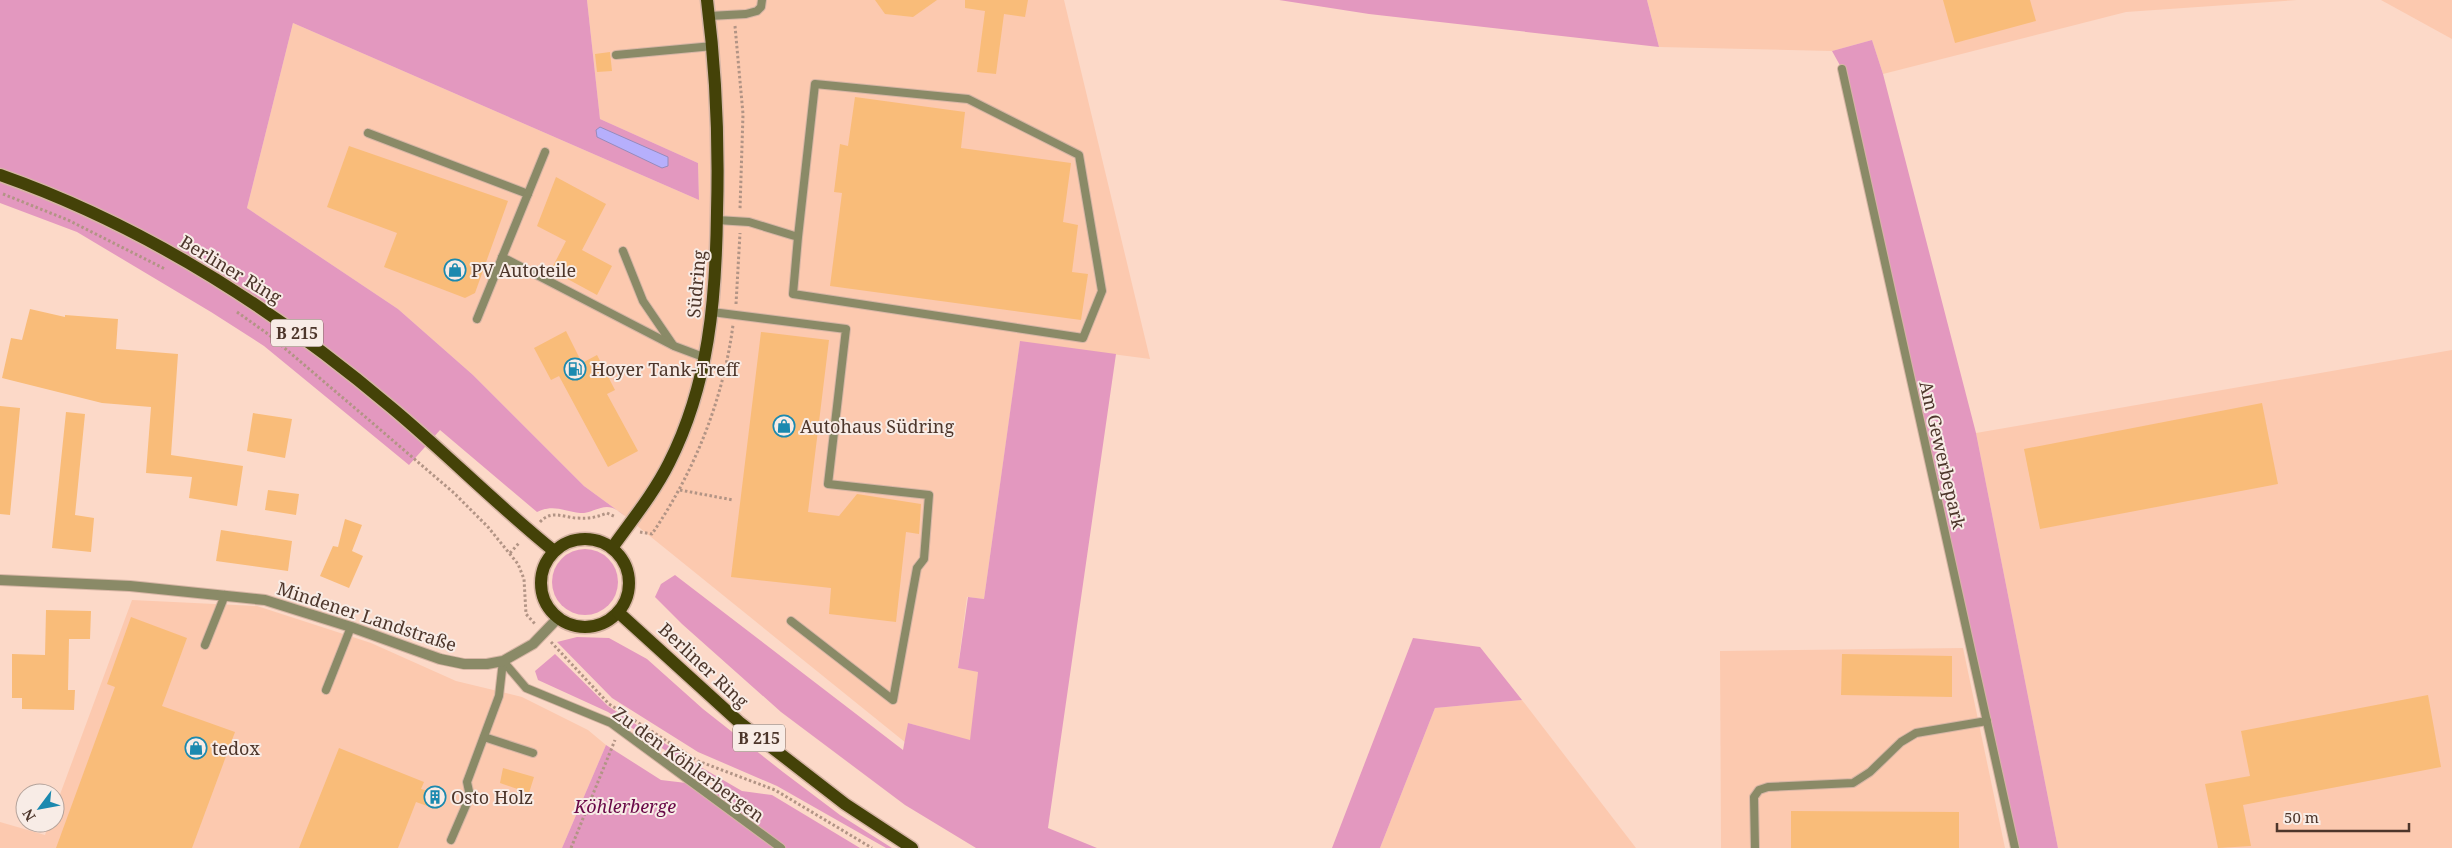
<svg xmlns="http://www.w3.org/2000/svg" width="2452" height="848" font-family="'Noto Serif',serif">
	<rect width="100%" height="100%" fill="#fcd9c8"/>
	<!-- built -->
	<g fill="#fcc9af">
		<polygon points="587,0 1064,0 1150,359 1020,342 984,599 967,597 958,667 978,672 971,741 908,723 906,743 625,516 584,486 473,375 398,309 247,208 293,23 699,200 698,163 600,119"/>
		<polygon points="1647,0 2297,0 2126,12 1883,74 1872,40 1832,51 1659,47"/>
		<polygon points="2381,0 2452,0 2452,39"/>
		<polygon points="2452,350 2452,848 2058,848 1976,433"/>
		<polygon points="132,600 257,606 371,643 456,681 522,697 588,730 606,745 562,848 0,848 0,822 45,835 49,823 55,823 55,808"/>
		<polygon points="1963,648 2005,848 1721,848 1720,651"/>
		<polygon points="1522,700 1636,848 1380,848 1435,708"/>
	</g>
	<!-- green -->
	<g fill="#e398bf">
		<path d="M 0,0 L 587,0 L 600,119 L 698,163 L 699,200 L 293,23 L 247,208 L 398,309 L 473,375 L 584,486 L 625,516 C 620,512 614,507 607,507 C 598,507 589,514 580,513 C 564,511 553,504 537,512 L 440,430 L 409,465 L 264,346 L 211,312 L 77,232 L 0,203 Z"/>
		<polygon points="1279,0 1647,0 1659,47 1369,14"/>
		<polygon points="1872,40 1883,74 1976,433 2058,848 2015,848 1842,69 1832,51"/>
		<polygon points="1020,341 1116,354 1048,828 1097,848 976,848 905,805 781,712 682,624 655,597 661,584 675,575 903,750 908,723 970,740 978,672 958,668 968,597 984,599"/>
		<circle cx="585" cy="582" r="33"/>
		<polygon points="577,637 609,638 647,659 703,709 783,772 840,815 892,848 886,848 777,786 698,752 612,698 557,642"/>
		<polygon points="1413,638 1480,647 1522,700 1435,708 1380,848 1332,848"/>
		<polygon points="555,654 608,706 699,766 742,791 772,795 860,848 562,848 606,745 661,780 720,787 608,712 538,680 535,671"/>
	</g>
	<!-- water -->
	<polygon fill="#b6affc" stroke="#968bbd" points="600,127 668,157 668,166 662,168 597,137 596,130"/>
	<!-- building -->
	<g fill="#f9bc79">
		<polygon points="875,0 937,0 913,17 885,14"/>
		<polygon points="965,0 1028,0 1025,17 1004,14 996,74 977,72 985,11 965,8"/>
		<polygon points="1943,0 2030,0 2036,21 1955,43"/>
		<polygon points="610,52 612,71 597,72 595,54"/>
		<polygon points="855,97 965,112 961,148 1071,163 1063,222 1078,225 1072,272 1088,274 1081,320 830,286 842,193 834,192 840,144 848,146"/>
		<polygon points="349,146 508,201 475,293 465,298 384,267 397,233 327,207"/>
		<polygon points="556,177 606,204 582,250 612,266 597,295 551,270 566,241 537,226"/>
		<polygon points="30,309 65,317 65,315 118,319 116,349 178,354 171,455 243,466 237,506 189,498 192,477 146,473 151,407 102,403 2,378 11,338 22,340"/>
		<polygon points="566,331 582,363 597,355 615,390 607,394 638,451 608,467 559,376 551,380 534,348"/>
		<polygon points="761,332 829,340 808,512 839,516 857,494 921,504 919,534 906,532 896,622 829,614 831,588 731,577"/>
		<polygon points="2262,403 2278,484 2040,529 2024,449"/>
		<polygon points="0,406 20,408 10,515 0,514"/>
		<polygon points="66,412 85,414 75,515 94,518 91,552 52,548"/>
		<polygon points="253,413 292,419 285,458 247,451"/>
		<polygon points="268,490 299,494 296,515 265,510"/>
		<polygon points="345,519 362,525 352,551 363,556 349,588 320,576 333,546 338,547"/>
		<polygon points="221,530 292,541 288,571 216,561"/>
		<polygon points="46,610 91,611 90,639 69,639 68,690 75,690 74,710 22,709 22,698 12,698 12,654 45,655"/>
		<polygon points="131,617 187,638 162,706 235,732 192,848 56,848 115,687 107,684"/>
		<polygon points="1842,654 1952,656 1952,697 1841,695"/>
		<polygon points="2428,695 2441,767 2243,805 2251,846 2218,848 2205,784 2250,776 2241,731"/>
		<polygon points="339,748 424,782 421,789 440,794 444,803 436,809 416,802 398,848 299,848"/>
		<polygon points="503,768 534,777 529,793 500,783"/>
		<polygon points="1791,811 1959,812 1959,848 1791,848"/>
	</g>
	<g fill="none" stroke-linecap="round" stroke-linejoin="round">
		<!-- service casing -->
		<g stroke="#d6b5a5" stroke-width="10">
			<g id="service">
				<polyline points="709,16 746,14 757,11 761,7 762,0"/>
				<polyline points="616,55 713,46"/>
				<polyline points="1842,69 2015,848"/>
				<polyline points="368,133 528,194"/>
				<polyline points="717,220 749,222 798,237 815,84 968,99 1079,155 1102,291 1083,338 793,294 798,237"/>
				<polyline points="623,251 643,301 673,345"/>
				<polyline points="502,257 674,346 706,358"/>
				<polyline points="712,312 846,329 828,484 929,495 924,559 917,568 893,700 791,621"/>
				<polyline points="477,319 545,152"/>
				<polyline points="205,645 225,595"/>
				<polyline points="503,661 526,688 611,723 781,848"/>
				<polyline points="326,690 351,627"/>
				<polyline points="484,737 533,753"/>
				<polyline points="451,840 470,796 467,782 499,696 503,661"/>
				<polyline points="1755,848 1754,797 1759,790 1768,787 1853,783 1870,772 1901,742 1916,733 1987,721"/>
			</g>
		</g>
		<!-- minor casing -->
		<g stroke="#d6b5a5" stroke-width="12">
			<polyline id="minor" points="0,580 130,586 265,600 351,627 440,659 464,664 487,664 503,661 533,644 558,618"/>
		</g>
		<!-- primary casing -->
		<g stroke="#d6b5a5" stroke-width="15">
			<g id="primary">
				<path d="M 0,175 C 145,226 275,309 392,408 C 447,454 498,506 554,551"/>
				<circle cx="585" cy="583" r="44"/>
				<path d="M 612,548 C 632,520 654,493 669,463 C 709,384 716,299 717,212 C 719,141 716,71 707,0"/>
				<polyline points="618,612 739,722 845,804 912,848"/>
			</g>
		</g>
		<!-- path -->
		<g stroke="#b29485" stroke-width="3" stroke-dasharray="2.5 2.5" stroke-linecap="butt">
			<polyline points="735,26 743,114 740,209"/>
			<polyline points="3,194 68,220 165,269"/>
			<polyline points="736,304 740,233"/>
			<polyline points="237,312 268,334 376,426 454,493 488,527 518,564 524,579 526,614 535,624"/>
			<polyline points="680,490 733,500"/>
			<path d="M 540,522 C 552,509 564,518 578,518 C 589,519 597,517 607,513 L 616,517"/>
			<path d="M 640,532 L 652,534 C 694,472 723,401 733,325"/>
			<polyline points="510,553 520,542"/>
			<polyline points="551,642 609,704 698,761 775,790 872,848"/>
			<polyline points="571,848 615,740"/>
		</g>
		<!-- service -->
		<use href="#service" stroke="#8a8a67" stroke-width="8"/>
		<!-- minor -->
		<use href="#minor" stroke="#8a8a67" stroke-width="10"/>
		<!-- primary -->
		<use href="#primary" stroke="#444208" stroke-width="12"/>
	</g>
	<!-- icons -->
	<defs>
		<g id="shop-ring" transform="scale(1.125)"><circle r="9.5" fill="#f8ece6" stroke="#1b89af" stroke-width="1.5"/><path d="M-5-2.5h2.3a2.7 3.5 0 0 1 5.4 0H5L5.5 6h-11ZM-1.5-2.5h3a1.5 2.3 0 0 0-3 0Z" fill="#1b89af"/></g>
		<g id="fuel-ring" transform="scale(1.125)"><circle r="9.5" fill="#f8ece6" stroke="#1b89af" stroke-width="1.5"/><path d="M-5.5-6h7V0h2V4h1.3V-2.5L3-4.5l.8-.8L6-3V5H2.5V1h-1V6h-7ZM-4.2-4.7v3.2H.2V-4.7Z" fill="#1b89af"/></g>
		<g id="building-ring" transform="scale(1.125)"><circle r="9.5" fill="#f8ece6" stroke="#1b89af" stroke-width="1.5"/><path d="M-4-6H4V6H1V3H-1V6H-4ZM-2.5-4.3h1.7v1.8h-1.7ZM.8-4.3h1.7v1.8H.8ZM-2.5-1h1.7V.8h-1.7ZM.8-1h1.7V.8H.8Z" fill="#1b89af"/></g>
	</defs>
	<g fill-rule="evenodd">
		<use href="#shop-ring" x="455" y="270"/>
		<use href="#fuel-ring" x="575" y="369"/>
		<use href="#shop-ring" x="784" y="426"/>
		<use href="#shop-ring" x="196" y="748"/>
		<use href="#building-ring" x="435" y="797"/>
	</g>
	<g text-anchor="middle" dominant-baseline="central" stroke-width="4" stroke-linejoin="round" paint-order="stroke">
		<!-- shield labels -->
		<g fill="#f8ece6" stroke="#806d63" stroke-width="1">
			<rect x="271" y="319.5" width="52" height="27" rx="4"/>
			<rect x="733" y="724.5" width="52" height="27" rx="4"/>
		</g>
		<g font-size="16" font-weight="bold" fill="#4d362b">
			<text x="297" y="333">B 215</text>
			<text x="759" y="738">B 215</text>
		</g>
		<!-- street labels -->
		<g font-size="18" fill="#4d362b" stroke="#f8ece6">
			<text transform="translate(231 269) rotate(31)">Berliner Ring</text>
			<text transform="translate(696 284) rotate(-85)">Südring</text>
			<text transform="translate(1943 455) rotate(77)">Am Gewerbepark</text>
			<text transform="translate(367 616) rotate(18)">Mindener Landstraße</text>
			<text transform="translate(704 665) rotate(43)">Berliner Ring</text>
			<text transform="translate(689 764) rotate(36)">Zu den Köhlerbergen</text>
		</g>
		<!-- poi labels -->
		<g font-size="18" fill="#4d362b" stroke="#f8ece6" text-anchor="start">
			<text x="471" y="270">PV Autoteile</text>
			<text x="591" y="369">Hoyer Tank-Treff</text>
			<text x="800" y="426">Autohaus Südring</text>
			<text x="212" y="748">tedox</text>
			<text x="451" y="797">Osto Holz</text>
		</g>
		<!-- park labels -->
		<g font-size="18" font-style="italic" fill="#690948" stroke="#f8ece6">
			<text x="625" y="806">Köhlerberge</text>
		</g>
	</g>
	<!-- north arrow -->
	<g transform="translate(40 808) rotate(238)"><circle r="24" fill="#f8ece6" stroke="#b4a39b"/>
	<path d="M0-4L9 19L0 12L-9 19Z" fill="#1b89af"/>
	<text y="-8" font-size="14" font-weight="bold" text-anchor="middle" fill="#4d362b">N</text>
	</g>
	<!-- scale -->
	<path d="M2277 823v8h132v-8" fill="none" stroke="#4d362b" stroke-width="2.5"/>
	<text x="2284" y="823" font-size="15" fill="#4d362b" stroke="#f8ece6" stroke-width="4" paint-order="stroke">50 m</text>
</svg>
